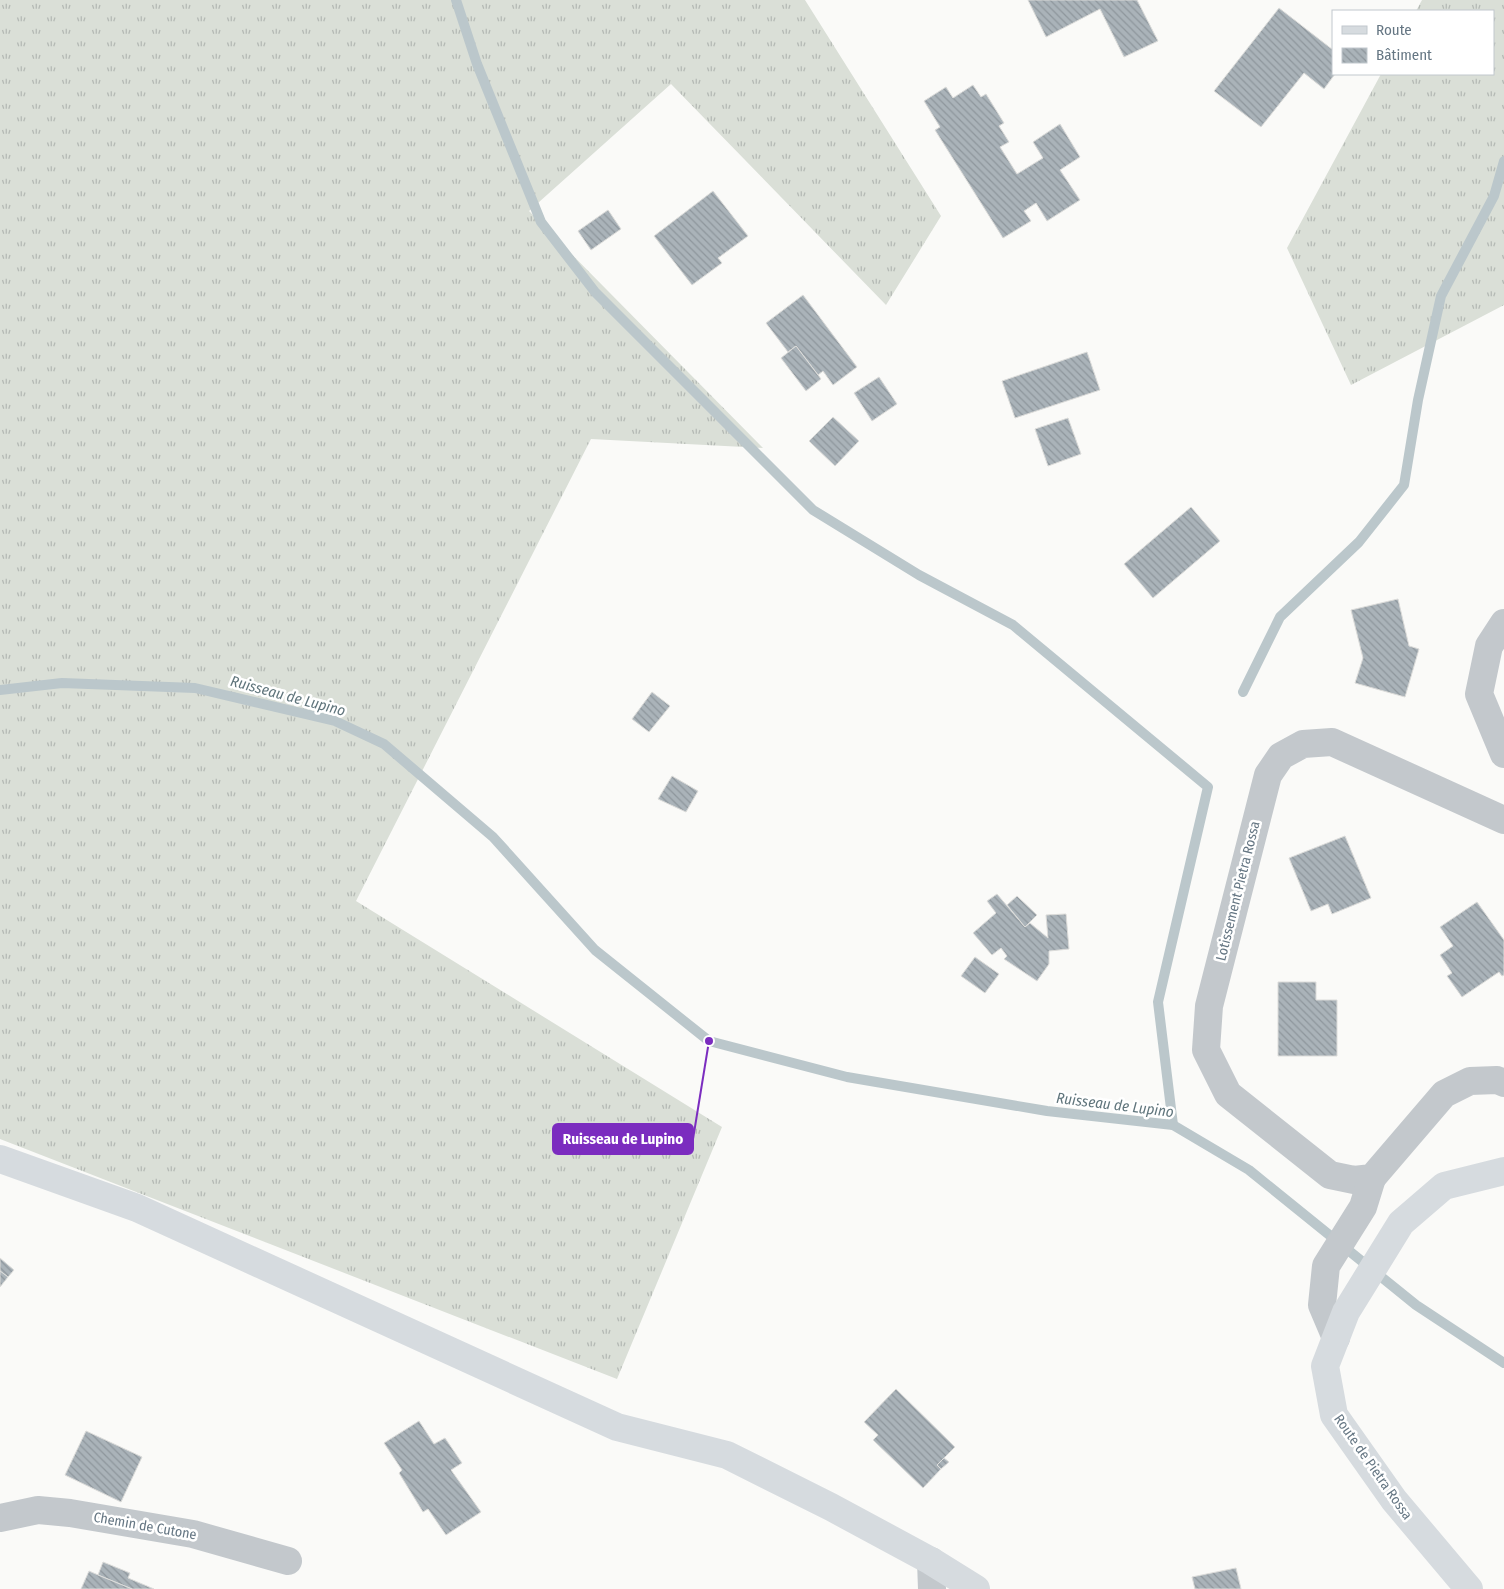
<svg xmlns="http://www.w3.org/2000/svg" width="1504" height="1589" font-family="'Fira Sans Condensed',sans-serif">
	<defs>
		<pattern id="grass-tufts" width="24" height="20" patternUnits="userSpaceOnUse" patternTransform="scale(1.25)"><rect width="24" height="20" fill="#dadfd7"/><path d="M3 7l-1-3M5 7V3M7 7l1-3M15 17l-1-3M17 17v-4M19 17l1-3" fill="none" stroke="#b4b9b4"/></pattern>
		<pattern id="building-back-hatch" width="6" height="6" patternUnits="userSpaceOnUse" patternTransform="scale(1.25)"><rect width="6" height="6" fill="#aab3b9"/><path d="M-1 5l2 2M0 0l6 6M5-1l2 2" fill="none" stroke="#8e969c"/></pattern>
	</defs>
	<rect width="100%" height="100%" fill="#fafaf8"/>
	<!-- grass -->
	<g fill="url(#grass-tufts)">
		<polygon points="0,0 805,0 941,216 886,305 671,84 529,211 763,448 591,439 356,901 722,1127 617,1379 0,1139"/>
		<polygon points="1422,0 1504,0 1504,305 1351,385 1287,248 1381,74 1493,74 1493,11 1416,11"/>
	</g>
	<g fill="none" stroke-linecap="round" stroke-linejoin="round">
		<!-- stream -->
		<g stroke="#bbc7cb" stroke-width="10">
			<polyline points="456,0 477,64 541,222 595,292 813,510 919,575 1013,625 1208,787 1158,1002 1173,1125"/>
			<polyline points="0,690 62,683 195,688 335,721 384,744 493,837 595,950 709,1041 847,1077 1047,1111 1173,1125 1249,1170 1416,1305 1504,1363"/>
			<polyline points="1243,692 1280,617 1359,542 1404,485 1418,400 1441,296 1494,196 1504,161"/>
		</g>
	</g>
	<!-- building -->
	<g fill="url(#building-back-hatch)" stroke="#dcdcda">
		<polygon points="1028,0 1137,0 1158,41 1124,57 1100,9 1046,37"/>
		<polygon points="1279,8 1333,50 1333,74 1335,74 1324,89 1304,73 1261,127 1214,91"/>
		<polygon points="973,85 981,97 986,94 1004,123 999,126 1009,142 1000,147 1017,174 1043,158 1033,142 1060,124 1080,157 1060,170 1080,200 1047,221 1036,203 1024,211 1031,221 1003,238 935,130 940,127 924,101 946,87 953,98"/>
		<polygon points="713,191 748,236 718,258 722,263 692,285 654,236"/>
		<polygon points="608,210 621,229 591,250 578,231"/>
		<polygon points="803,295 857,367 833,385 823,371 818,375 796,346 788,352 766,323"/>
		<polygon points="796,346 821,379 806,391 781,358"/>
		<polygon points="1087,352 1100,390 1015,418 1002,381"/>
		<polygon points="879,377 897,404 872,421 854,393"/>
		<polygon points="833,417 859,441 835,466 809,441"/>
		<polygon points="1068,418 1081,454 1048,466 1035,429"/>
		<polygon points="1191,507 1220,541 1153,598 1124,564"/>
		<polygon points="1398,599 1409,646 1419,649 1405,697 1355,683 1363,658 1351,610"/>
		<polygon points="652,692 670,706 649,732 632,719"/>
		<polygon points="672,776 698,791 686,812 658,799"/>
		<polygon points="1345,836 1371,898 1332,914 1328,904 1311,911 1289,858"/>
		<polygon points="997,894 1025,927 1030,923 1048,938 1046,915 1066,914 1069,949 1049,951 1049,964 1037,981 1004,959 1007,956 1001,948 992,955 973,933 996,913 987,901"/>
		<polygon points="1017,896 1037,915 1025,927 1007,905"/>
		<polygon points="1477,902 1504,940 1504,975 1502,976 1499,972 1462,997 1447,976 1452,973 1440,955 1453,946 1440,927"/>
		<polygon points="975,957 999,974 985,993 961,976"/>
		<polygon points="1278,982 1316,982 1316,1000 1337,1000 1337,1056 1278,1056"/>
		<polygon points="0,1258 14,1270 8,1277 0,1271"/>
		<polygon points="0,1271 8,1277 0,1287"/>
		<polygon points="896,1389 955,1447 937,1465 941,1469 923,1488 873,1440 878,1435 864,1422"/>
		<polygon points="419,1421 434,1444 445,1438 462,1463 451,1470 481,1512 446,1535 428,1509 423,1512 399,1473 402,1470 384,1443"/>
		<polygon points="86,1431 142,1457 121,1502 65,1475"/>
		<polygon points="944,1458 949,1462 941,1469 937,1465"/>
		<polygon points="103,1562 130,1573 128,1578 154,1589 132,1589 98,1575"/>
		<polygon points="1236,1568 1241,1589 1195,1589 1192,1577"/>
		<polygon points="89,1571 98,1575 132,1589 81,1589"/>
	</g>
	<g fill="none" stroke-linecap="round" stroke-linejoin="round">
		<!-- street -->
		<g stroke="#c3c8cc" stroke-width="28">
			<polyline points="1504,623 1489,646 1479,694 1504,754"/>
			<polyline points="1504,820 1332,742 1303,744 1281,756 1268,775 1209,1006 1206,1050 1228,1094 1330,1175 1354,1180 1372,1178 1444,1094 1470,1081 1497,1080 1504,1083"/>
			<polyline points="1336,1338 1322,1305 1326,1266 1363,1207 1372,1178"/>
			<polyline points="0,1518 38,1510 70,1513 193,1534 288,1561"/>
			<polyline points="931,1561 932,1589"/>
		</g>
		<!-- secondary -->
		<g stroke="#d6dbdf" stroke-width="28">
			<polyline points="0,1159 137,1208 617,1427 727,1455 831,1507 931,1561 976,1589"/>
			<polyline points="1469,1589 1394,1500 1334,1415 1325,1366 1346,1312 1401,1223 1444,1186 1504,1171"/>
		</g>
	</g>
	<g text-anchor="middle" dominant-baseline="central" stroke-width="5" stroke-linejoin="round" paint-order="stroke">
		<!-- street labels -->
		<g font-size="14" fill="#657683" stroke="#fff">
			<text transform="translate(1238 891) rotate(-76)">Lotissement Pietra Rossa</text>
			<text transform="translate(1373 1467) rotate(55)">Route de Pietra Rossa</text>
			<text transform="translate(145 1526) rotate(10)">Chemin de Cutone</text>
		</g>
		<!-- water labels -->
		<g font-size="15" font-style="italic" fill="#60757c" stroke="#fff">
			<text transform="translate(288 696) rotate(15)">Ruisseau de Lupino</text>
			<text transform="translate(1115 1105) rotate(7)">Ruisseau de Lupino</text>
		</g>
	</g>
	<!-- callouts -->
	<path fill="none" stroke="#7b2cbf" stroke-width="2" d="M709 1041L693 1139"/>
	<circle fill="#7b2cbf" stroke="#fff" stroke-width="2" cx="709" cy="1041" r="5"/>
	<rect fill="#7b2cbf" stroke="#7b2cbf" stroke-width="2" x="553" y="1124" width="140" height="30" rx="5"/>
	<g font-size="15" text-anchor="middle" font-weight="bold" fill="#fff">
		<text x="623" y="1144">Ruisseau de Lupino</text>
	</g>
	<!-- legend -->
	<rect x="1332" y="10" width="162" height="65" fill="#ffffff" stroke="#c1c8cd"/>
	<rect x="1342" y="26" width="25" height="8" fill="#d6dbdf" stroke="#c1c8cd"/>
	<text x="1376" y="35" font-size="15" fill="#657683">Route</text>
	<rect x="1342" y="48" width="25" height="15" fill="url(#building-back-hatch)" stroke="#c1c8cd"/>
	<text x="1376" y="60" font-size="15" fill="#657683">Bâtiment</text>
</svg>
